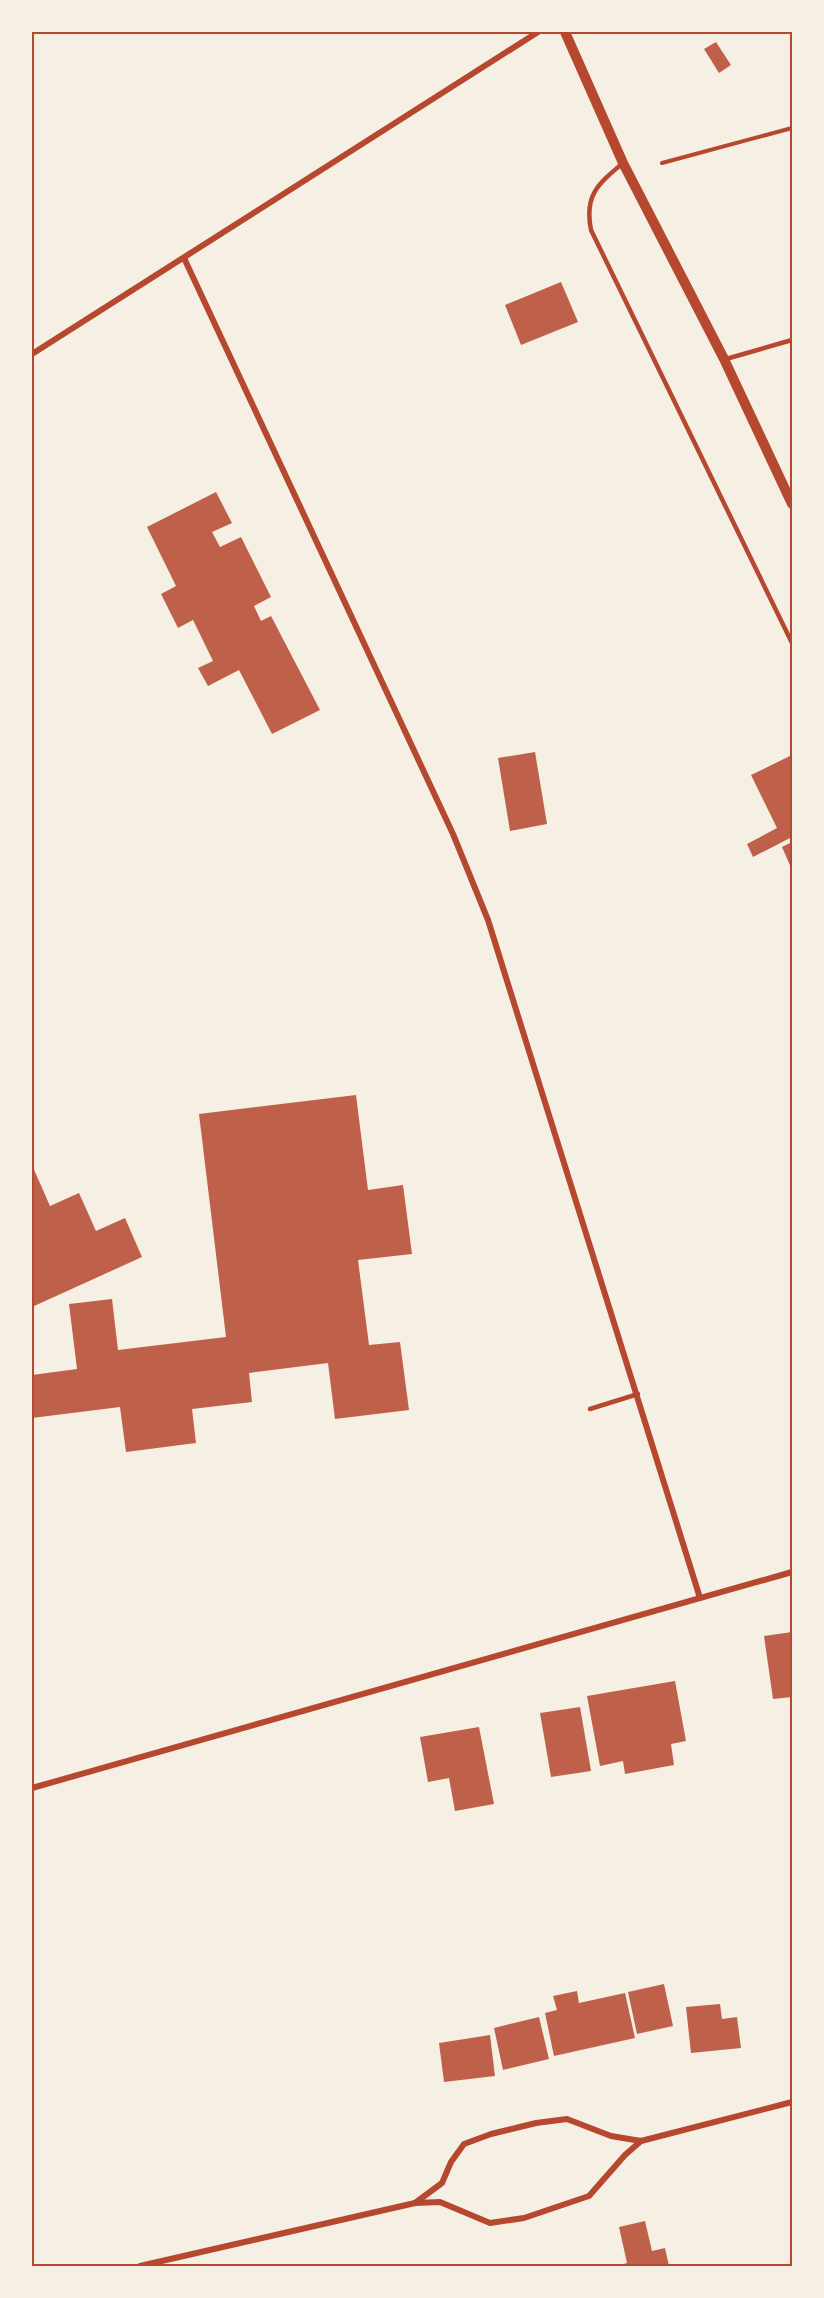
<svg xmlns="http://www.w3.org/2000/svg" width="824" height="2298" font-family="'Source Sans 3',sans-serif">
	<rect width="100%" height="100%" fill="#f6efe4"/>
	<!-- building -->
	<g fill="#bf614a">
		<polygon points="716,42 731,65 719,73 704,49"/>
		<polygon points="561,282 578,322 521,345 505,305"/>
		<polygon points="216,492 232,523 212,532 220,547 241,537 271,597 254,606 261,621 271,616 320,710 272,734 239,670 208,686 198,668 213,661 193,620 178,628 161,594 176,586 147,527"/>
		<polygon points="535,752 547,824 510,831 498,758"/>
		<polygon points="792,755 792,837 753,857 747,844 777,828 751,775"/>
		<polygon points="792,842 792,870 782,847"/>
		<polygon points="356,1095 368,1190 403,1185 412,1254 358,1260 369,1345 400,1342 409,1410 335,1419 328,1363 249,1373 252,1402 192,1409 196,1443 126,1452 120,1407 32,1418 32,1375 77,1369 69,1304 112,1299 118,1350 226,1337 199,1114"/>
		<polygon points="32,1165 50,1206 79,1193 96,1231 125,1218 142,1257 32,1307"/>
		<polygon points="792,1632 792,1697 773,1699 764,1636"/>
		<polygon points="675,1681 686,1741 671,1744 674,1765 625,1774 623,1761 600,1766 587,1696"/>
		<polygon points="580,1707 591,1771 551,1777 540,1713"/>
		<polygon points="479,1727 494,1804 455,1811 449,1778 428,1782 420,1737"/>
		<polygon points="664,1984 673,2026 637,2034 628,1992"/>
		<polygon points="577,1991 579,2003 625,1993 635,2038 554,2056 545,2013 557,2010 553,1996"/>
		<polygon points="720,2004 722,2019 737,2017 741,2048 691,2053 686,2007"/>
		<polygon points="539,2017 549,2059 503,2070 494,2028"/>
		<polygon points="490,2035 495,2076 444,2082 439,2043"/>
		<polygon points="645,2221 652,2251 665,2248 669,2266 617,2266 627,2263 619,2227"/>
	</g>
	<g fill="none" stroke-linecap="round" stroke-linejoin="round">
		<!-- path -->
		<polyline stroke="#b5482f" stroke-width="4" points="662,163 792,128"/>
		<!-- service -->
		<g stroke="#b5482f" stroke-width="4.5">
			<path d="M 623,163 C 598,184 584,195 591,230 L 792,643"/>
			<polyline points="726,359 792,340"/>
			<polyline points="590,1409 638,1394"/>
		</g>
		<!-- minor -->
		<g stroke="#b5482f" stroke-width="6">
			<polyline points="184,258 453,834 488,920 700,1598"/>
			<polyline points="32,354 538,32"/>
			<polyline points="32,1788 792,1572"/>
			<polyline points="415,2203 442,2183 451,2162 464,2144 491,2134 536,2123 567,2119 611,2136 641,2141 792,2102"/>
			<polyline points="140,2266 415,2203 440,2202 490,2223 524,2218 589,2196 625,2155 641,2141"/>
		</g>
		<!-- tertiary -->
		<polyline stroke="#b5482f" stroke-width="10" points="565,32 623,163 724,359 792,504"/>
	</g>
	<!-- border -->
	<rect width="824" height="2298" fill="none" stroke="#f6efe4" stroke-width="66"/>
	<rect x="33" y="33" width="758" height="2232" fill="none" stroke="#b5482f" stroke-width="2"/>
</svg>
